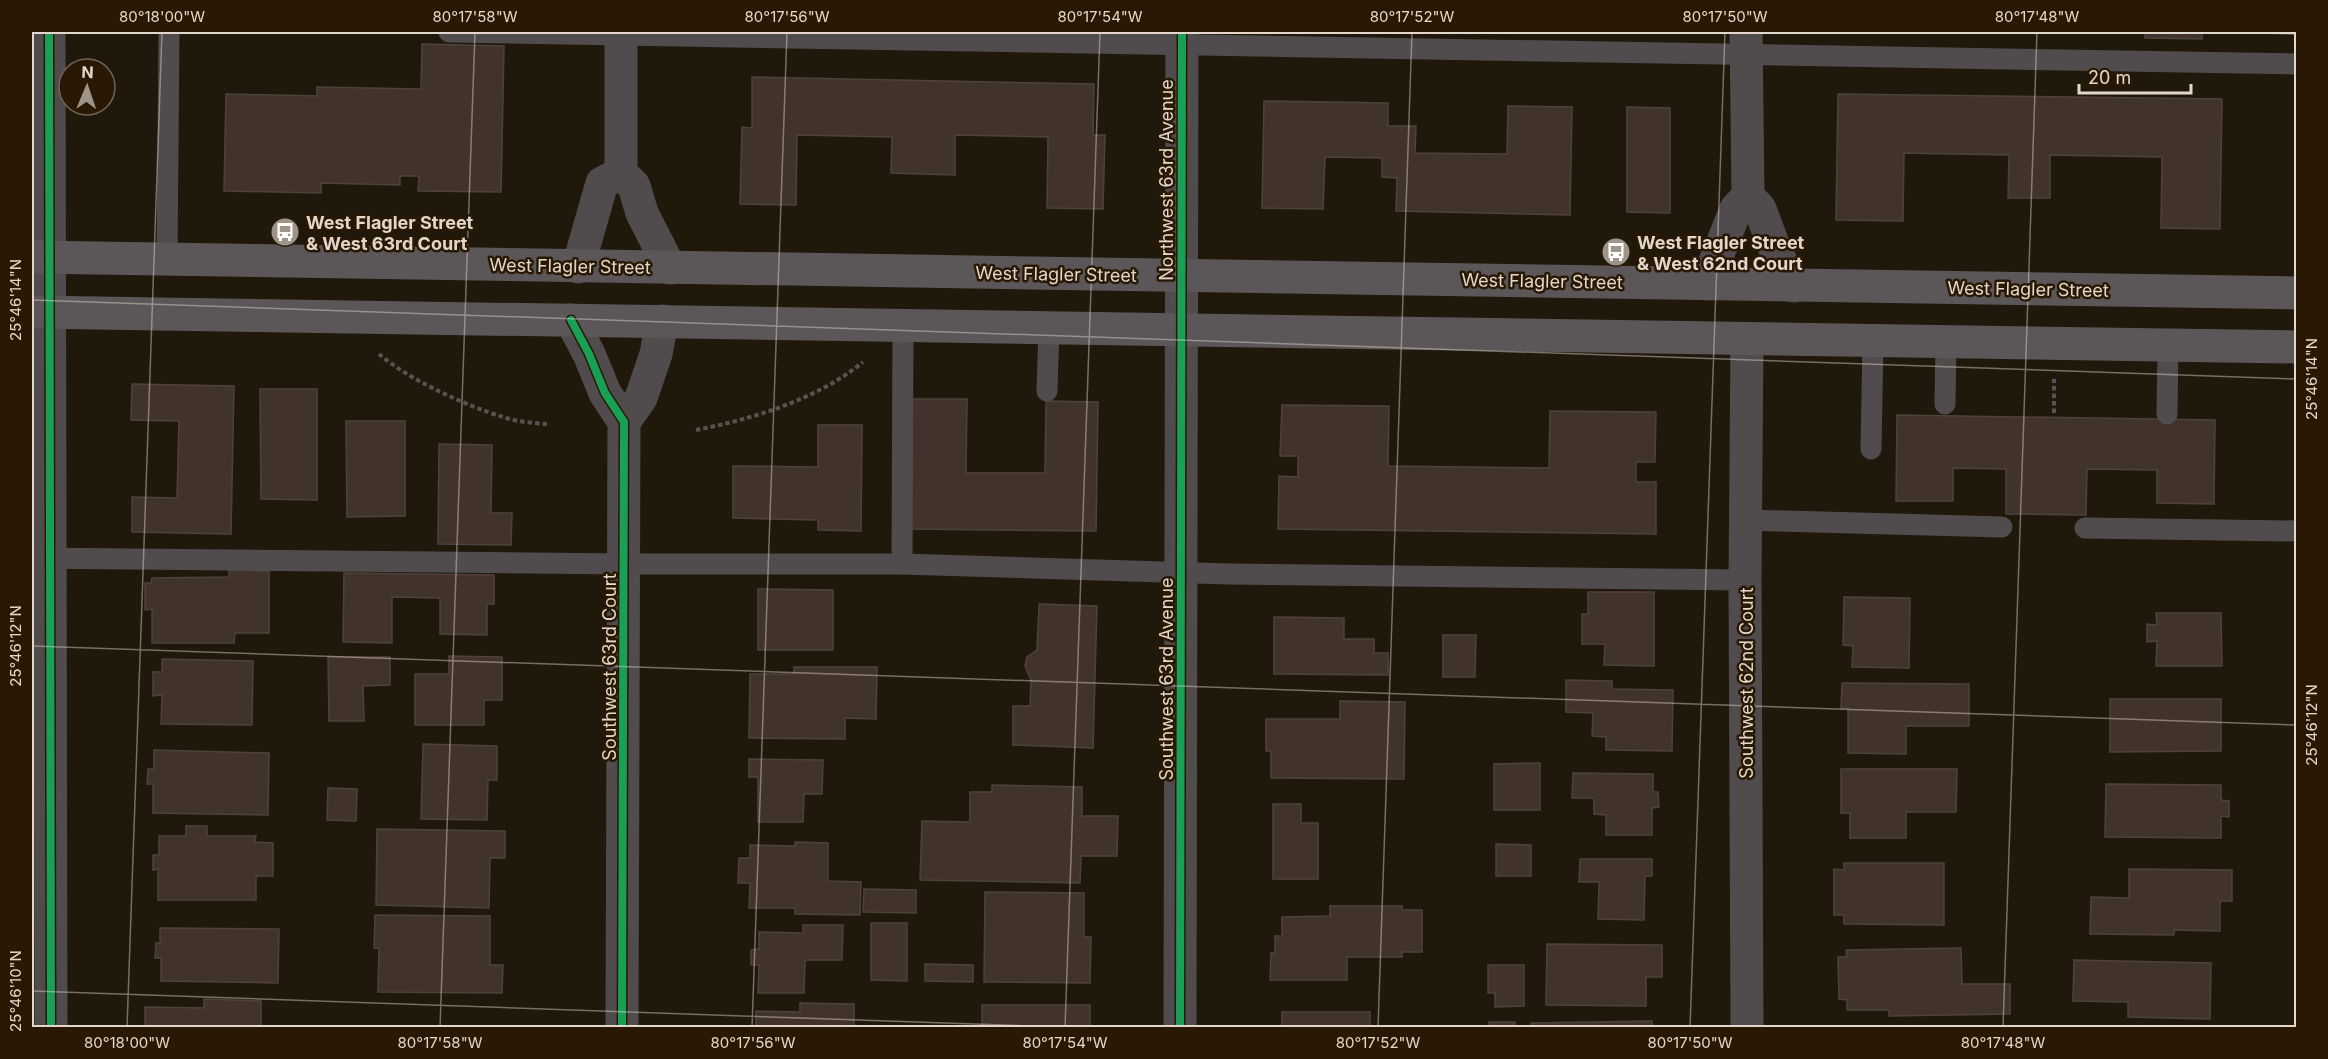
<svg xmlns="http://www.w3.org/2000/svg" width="2328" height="1059" font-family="Inter,sans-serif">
	<rect width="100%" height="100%" fill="#21180c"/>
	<!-- building -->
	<g fill="#42322c" stroke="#4d433c" stroke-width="1.5">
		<polygon points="2145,32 2202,32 2202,39 2145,38"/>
		<polygon points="422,44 504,46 501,192 418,191 419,176 400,176 400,185 321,183 321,193 224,191 226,94 317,96 317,87 421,89"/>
		<polygon points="752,77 1094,84 1093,135 1105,135 1103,209 1047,208 1048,137 955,135 955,175 891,173 892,137 797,135 796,205 740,204 742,127 752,128"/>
		<polygon points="1838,94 2222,99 2220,229 2161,228 2162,157 2050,155 2050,198 2008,198 2009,155 1904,153 1903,221 1836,220"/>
		<polygon points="1264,101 1388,103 1388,126 1416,126 1415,153 1507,154 1508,106 1572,107 1570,215 1396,211 1397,178 1382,177 1382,158 1325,157 1323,209 1262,208"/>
		<polygon points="1627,107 1670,108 1670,213 1627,212"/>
		<polygon points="132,384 234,386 231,534 132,532 132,497 177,498 179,421 131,420"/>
		<polygon points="260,389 317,389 317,500 261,499"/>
		<polygon points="912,399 967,399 966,473 1045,473 1046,401 1098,402 1096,531 910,529"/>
		<polygon points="1282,405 1389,406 1388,466 1549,468 1550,411 1656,412 1655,462 1636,462 1636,482 1656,482 1656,534 1278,529 1279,476 1298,477 1298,456 1280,456"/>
		<polygon points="1897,415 2215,420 2214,504 2157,503 2157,470 2087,469 2086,515 2006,514 2006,469 1953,468 1953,501 1896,501"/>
		<polygon points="346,421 405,421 405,516 347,517"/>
		<polygon points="818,425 862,425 861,531 818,530 818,520 733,518 733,466 818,467"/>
		<polygon points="439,444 492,445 491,513 512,513 511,545 438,544"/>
		<polygon points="229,570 269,571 269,633 235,633 234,643 152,643 152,609 145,610 145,583 151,583 152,578 229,577"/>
		<polygon points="344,573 494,575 494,604 487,604 487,635 440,634 440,598 392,597 392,643 343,642"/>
		<polygon points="758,589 833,590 833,650 758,650"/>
		<polygon points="1588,592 1654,592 1654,666 1604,665 1605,644 1582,644 1582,614 1588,614"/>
		<polygon points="1844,597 1910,598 1909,668 1852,667 1853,646 1843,645"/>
		<polygon points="1039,604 1097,606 1093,748 1013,745 1013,706 1030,706 1031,680 1025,666 1027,657 1037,650"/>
		<polygon points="2156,613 2221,613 2222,666 2156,666 2157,641 2147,642 2147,624 2157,625"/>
		<polygon points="1274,617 1344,618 1344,639 1374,639 1374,653 1388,653 1388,675 1274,674"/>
		<polygon points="1443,635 1476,635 1475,677 1443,677"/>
		<polygon points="449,656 502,657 502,700 484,700 484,725 415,725 415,674 449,674"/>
		<polygon points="328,657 390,657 390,685 363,686 364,721 329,721"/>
		<polygon points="162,659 253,661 252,725 161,724 162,695 153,696 153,672 162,672"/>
		<polygon points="794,667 877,667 876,719 845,718 845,739 749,738 750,674 794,674"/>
		<polygon points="1566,680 1612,681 1612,689 1673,690 1672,751 1606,750 1606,737 1592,736 1593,713 1566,712"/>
		<polygon points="1842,683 1969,684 1969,726 1906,726 1906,754 1848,753 1848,708 1841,708"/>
		<polygon points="2110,699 2221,699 2221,751 2110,752"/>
		<polygon points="1340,701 1405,702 1404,779 1271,778 1271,752 1266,751 1266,719 1340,719"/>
		<polygon points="423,744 497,746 497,780 488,780 487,820 421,819"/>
		<polygon points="154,750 269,753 268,815 153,813 153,784 147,784 148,769 154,769"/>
		<polygon points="749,759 823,760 822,794 804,794 803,822 758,822 758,777 749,777"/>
		<polygon points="1540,763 1540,810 1494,810 1494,764"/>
		<polygon points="1841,769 1957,769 1956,812 1906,812 1906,838 1850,838 1850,813 1841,813"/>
		<polygon points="1573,773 1653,774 1653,792 1658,792 1659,807 1652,808 1652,835 1606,835 1606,815 1594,814 1594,798 1572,798"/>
		<polygon points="2106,784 2221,785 2221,800 2229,801 2229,817 2221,816 2221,838 2105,837"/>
		<polygon points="992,785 1082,787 1082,816 1118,816 1117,856 1081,856 1080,883 920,880 922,821 970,822 970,792 992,792"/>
		<polygon points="328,788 357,789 356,821 327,820"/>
		<polygon points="1273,804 1301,804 1301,823 1318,823 1318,879 1273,879"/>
		<polygon points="186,826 207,826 207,836 256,836 255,842 273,843 273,876 256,876 256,900 158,900 158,869 153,870 153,855 159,855 159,836 186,836"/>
		<polygon points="377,829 505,831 505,858 490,858 489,908 376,905"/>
		<polygon points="795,842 828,843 828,881 861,882 860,915 795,914 795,908 749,908 750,883 738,883 739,858 750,858 750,845 795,846"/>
		<polygon points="1496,844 1531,845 1531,876 1496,876"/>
		<polygon points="1580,859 1652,859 1652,876 1645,876 1644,920 1598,919 1599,882 1579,882"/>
		<polygon points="1844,863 1944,863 1944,925 1844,924 1844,915 1834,915 1834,869 1844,870"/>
		<polygon points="2129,869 2232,870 2232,901 2220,901 2220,931 2174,930 2174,935 2090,934 2091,897 2129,898"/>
		<polygon points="864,889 916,890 916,913 863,912"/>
		<polygon points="985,892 1084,893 1084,937 1091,937 1090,983 984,982"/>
		<polygon points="1330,906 1402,906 1402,910 1422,910 1422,952 1402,952 1402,957 1347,957 1347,980 1270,980 1271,953 1275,953 1275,936 1282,936 1282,917 1330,916"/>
		<polygon points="375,915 490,916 490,965 503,965 502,993 378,992 379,948 374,948"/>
		<polygon points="871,923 907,923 907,981 871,980"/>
		<polygon points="803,925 843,925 842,960 805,960 804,993 758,993 759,965 751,965 751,950 759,949 759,932 803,933"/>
		<polygon points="160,928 279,929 278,983 161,981 161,958 155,958 156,943 160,943"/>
		<polygon points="1547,944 1662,945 1662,977 1646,977 1646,1006 1546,1005"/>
		<polygon points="1961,948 1962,984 2010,984 2010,1014 1889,1016 1889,1010 1847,1010 1847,1000 1839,999 1838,957 1847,957 1846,950"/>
		<polygon points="2074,960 2211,963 2210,1019 2128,1017 2128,1002 2073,1001"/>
		<polygon points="925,964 973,965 973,982 925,981"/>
		<polygon points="1488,965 1524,965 1524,1006 1495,1007 1495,993 1488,993"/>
		<polygon points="204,999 261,1001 261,1028 145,1028 145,1007 204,1008"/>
		<polygon points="800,1003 854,1004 854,1028 756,1028 756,1011 800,1012"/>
		<rect x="982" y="1005" width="108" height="23"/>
		<rect x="1282" y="1012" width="88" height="16"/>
		<polygon points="1652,1021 1652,1028 1531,1028 1531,1023"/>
		<rect x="1489" y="1022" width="26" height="6"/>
	</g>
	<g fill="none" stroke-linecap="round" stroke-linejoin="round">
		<!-- path -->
		<g stroke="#575350" stroke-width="4" stroke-dasharray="4.5 3" stroke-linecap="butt">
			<path d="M 379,354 C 408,379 466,406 503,417 C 517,422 533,423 548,424"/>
			<polyline points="2054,413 2054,379"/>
			<path d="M 696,430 C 753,419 818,399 863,362"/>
		</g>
		<!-- lane -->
		<g stroke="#504c4d" stroke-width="21">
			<polyline points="449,32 2296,64"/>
			<polyline points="167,259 169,32"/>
			<polyline points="1047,391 1049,328"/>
			<polyline points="1945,404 1946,342"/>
			<polyline points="2167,414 2168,345"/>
			<polyline points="1871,449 1873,341"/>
			<polyline points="1746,520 2002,527"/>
			<polyline points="2085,528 2296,531"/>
			<polyline points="32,558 624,564 902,564 1229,574 1745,580"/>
			<polyline points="902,564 903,326"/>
		</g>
		<!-- street -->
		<g stroke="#504c4d" stroke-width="33">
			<polyline points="49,32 51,1028"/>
			<polyline points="621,32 621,173 634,186 642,213 670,268"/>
			<polyline points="1746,32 1748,196 1760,209 1776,252 1794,286"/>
			<polyline points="578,267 602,183 621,173"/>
			<polyline points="1706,284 1736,209 1748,196"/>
			<polyline points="571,320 589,354 605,393 624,422 622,1028"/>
			<polyline points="624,422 641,398 656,354 662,321"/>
			<polyline points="1180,1028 1182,32"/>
			<polyline points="1747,1028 1745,580 1747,339"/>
		</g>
		<!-- secondary -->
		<g stroke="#5b5758" stroke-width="33">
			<polyline points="32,257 2296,293"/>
			<polyline points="32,312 2296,347"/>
		</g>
		<!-- cycleway casing -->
		<g stroke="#291904" stroke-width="11">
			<g id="cycleway">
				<polyline points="49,32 51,1028"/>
				<polyline points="571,320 589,354 605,393 624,422 622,1028"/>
				<polyline points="1180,1028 1182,32"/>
			</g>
		</g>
		<!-- cycleway -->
		<use href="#cycleway" stroke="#1a9f57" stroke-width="8"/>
	</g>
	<!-- ticks -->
	<path fill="none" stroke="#e3d7cb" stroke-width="1.5" stroke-opacity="0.45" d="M 2216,32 L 2296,34M 32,300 L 2296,379M 32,646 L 2296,725M 32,991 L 1086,1028M 127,1028 L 162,32M 440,1028 L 475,32M 752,1028 L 787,32M 1065,1028 L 1100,32M 1378,1028 L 1412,32M 1690,1028 L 1725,32M 2003,1028 L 2037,32"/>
	<!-- icons -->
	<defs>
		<g id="bus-disc" transform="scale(1.5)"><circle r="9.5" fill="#9f9488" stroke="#291904"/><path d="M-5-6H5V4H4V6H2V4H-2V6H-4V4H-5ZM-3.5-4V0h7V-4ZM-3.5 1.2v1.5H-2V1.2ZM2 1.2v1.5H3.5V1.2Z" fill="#fff"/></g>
	</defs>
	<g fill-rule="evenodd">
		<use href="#bus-disc" x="285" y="232"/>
		<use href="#bus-disc" x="1616" y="252"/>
	</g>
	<g text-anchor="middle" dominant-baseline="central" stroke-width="5" stroke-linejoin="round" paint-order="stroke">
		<!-- street labels -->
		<g font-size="18" fill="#e3d7cb" stroke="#291904">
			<text transform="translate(1166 180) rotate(-90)">Northwest 63rd Avenue</text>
			<text transform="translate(570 266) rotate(1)">West Flagler Street</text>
			<text transform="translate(1056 274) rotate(1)">West Flagler Street</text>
			<text transform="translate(1542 281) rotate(1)">West Flagler Street</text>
			<text transform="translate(2028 289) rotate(1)">West Flagler Street</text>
			<text transform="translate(609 667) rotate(-90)">Southwest 63rd Court</text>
			<text transform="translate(1166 679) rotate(-90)">Southwest 63rd Avenue</text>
			<text transform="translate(1746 683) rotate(-90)">Southwest 62nd Court</text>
		</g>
		<!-- poi labels -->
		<g font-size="18" font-weight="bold" fill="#e3d7cb" stroke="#291904" text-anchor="start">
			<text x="306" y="222">West Flagler Street<tspan x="306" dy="21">&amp; West 63rd Court</tspan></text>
			<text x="1637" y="242">West Flagler Street<tspan x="1637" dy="21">&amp; West 62nd Court</tspan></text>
		</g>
	</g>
	<!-- border -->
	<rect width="2328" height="1059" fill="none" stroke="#291904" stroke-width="66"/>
	<!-- north arrow -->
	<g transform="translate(87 87) rotate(2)"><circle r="28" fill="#291904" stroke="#736554" stroke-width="1.5"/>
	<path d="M0-4.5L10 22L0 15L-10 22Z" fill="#9f9488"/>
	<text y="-9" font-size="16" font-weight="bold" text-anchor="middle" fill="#e3d7cb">N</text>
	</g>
	<!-- scale -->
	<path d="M2079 84v9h112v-9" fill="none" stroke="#e3d7cb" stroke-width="3"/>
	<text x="2088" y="84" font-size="18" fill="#e3d7cb" stroke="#291904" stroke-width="4.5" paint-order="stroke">20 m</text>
	<rect x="33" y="33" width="2262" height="993" fill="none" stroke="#e3d7cb" stroke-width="2"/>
	<g font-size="15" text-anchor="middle" fill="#e3d7cb">
		<text x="162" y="22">80°18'00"W</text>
		<text x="475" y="22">80°17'58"W</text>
		<text x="787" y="22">80°17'56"W</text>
		<text x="1100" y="22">80°17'54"W</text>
		<text x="1412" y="22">80°17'52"W</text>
		<text x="1725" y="22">80°17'50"W</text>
		<text x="2037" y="22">80°17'48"W</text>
		<text transform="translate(16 300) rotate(-90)" y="5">25°46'14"N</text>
		<text transform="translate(2312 379) rotate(-90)" y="5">25°46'14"N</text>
		<text transform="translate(16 646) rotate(-90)" y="5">25°46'12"N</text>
		<text transform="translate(2312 725) rotate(-90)" y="5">25°46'12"N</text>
		<text transform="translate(16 991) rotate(-90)" y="5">25°46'10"N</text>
		<text x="127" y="1048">80°18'00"W</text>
		<text x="440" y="1048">80°17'58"W</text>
		<text x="753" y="1048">80°17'56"W</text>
		<text x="1065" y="1048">80°17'54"W</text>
		<text x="1378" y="1048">80°17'52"W</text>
		<text x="1690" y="1048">80°17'50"W</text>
		<text x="2003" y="1048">80°17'48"W</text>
	</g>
</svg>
